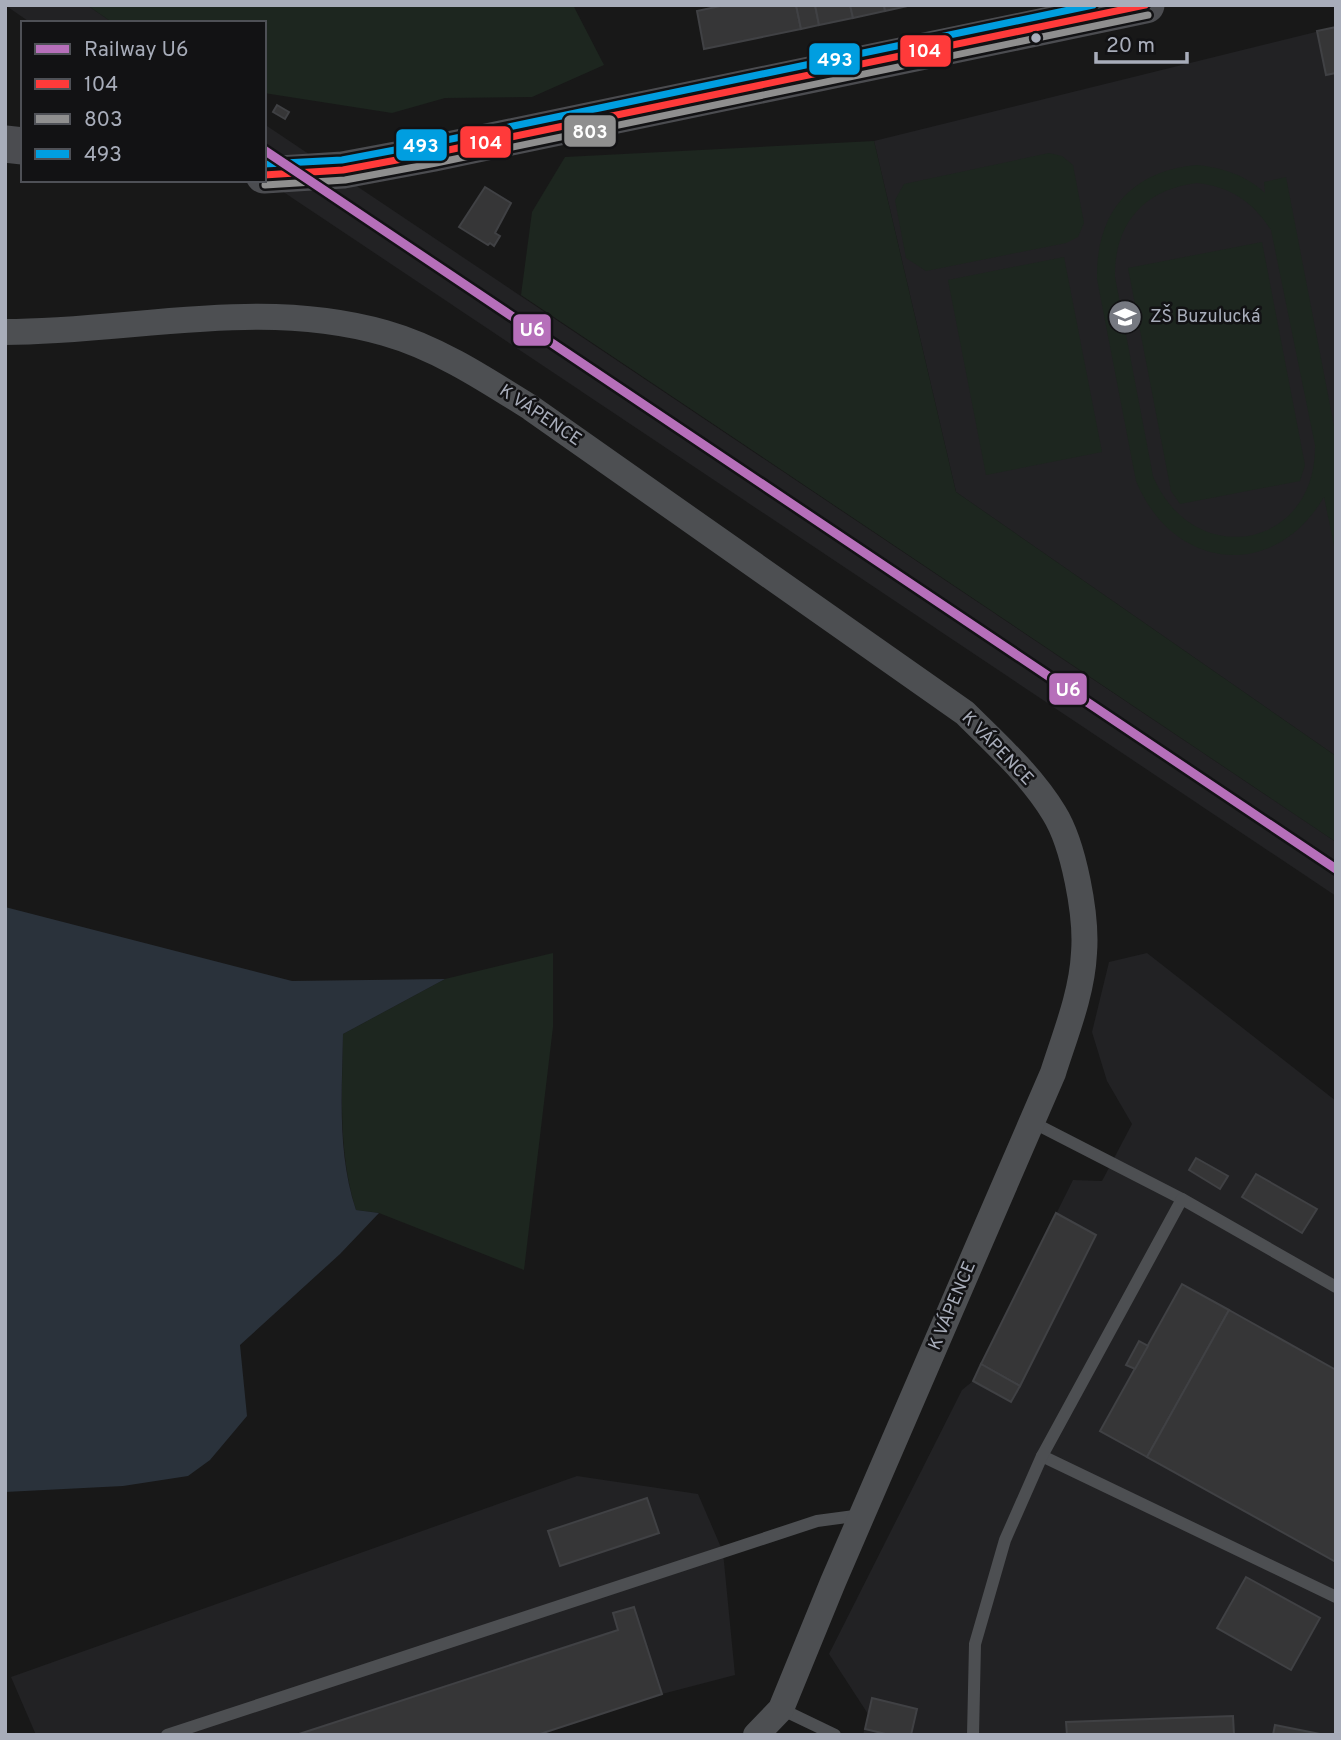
<svg xmlns="http://www.w3.org/2000/svg" width="1341" height="1740" font-family="Overpass,sans-serif">
	<rect width="100%" height="100%" fill="#181818"/>
	<!-- built -->
	<g fill="#222224">
		<polygon points="5,5 87,5 113,23 31,23"/>
		<polygon points="1336,27 1336,756 956,492 874,141"/>
		<polygon points="264,124 1336,842 1336,896 264,179"/>
		<polygon points="1147,953 1336,1101 1336,1735 863,1735 868,1714 829,1654 962,1390 973,1381 1073,1180 1102,1181 1132,1124 1107,1081 1092,1032 1109,962"/>
		<polygon points="577,1476 698,1494 723,1552 735,1675 662,1694 537,1735 36,1735 11,1677"/>
	</g>
	<!-- green -->
	<g fill="#1d261f" fill-rule="evenodd">
		<polygon points="87,5 573,5 604,65 532,97 445,98 392,113 264,93 264,23 113,23"/>
		<polygon points="874,141 956,492 1336,756 1336,842 521,295 532,212 565,157"/>
		<polygon points="1049,153 1062,156 1073,165 1084,223 1078,237 1066,243 926,271 906,258 895,200 904,184"/>
		<path d="M 1197,165 C 1223,168 1246,175 1265,193 L 1264,182 L 1286,177 L 1336,436 L 1336,555 L 1324,497 C 1274,582 1173,571 1136,481 L 1097,279 C 1096,213 1130,171 1197,165 ZM 1197,183 C 1231,187 1252,201 1271,230 L 1315,445 C 1317,549 1193,572 1153,476 L 1115,277 C 1114,224 1144,189 1197,183 Z"/>
		<polygon points="1262,242 1305,465 1300,481 1180,504 1171,491 1128,268"/>
		<polygon points="1064,257 1102,452 986,475 948,280"/>
		<path d="M 553,953 L 553,1027 L 524,1270 L 379,1213 L 356,1210 C 338,1153 342,1093 343,1034 L 445,979 Z"/>
	</g>
	<!-- water -->
	<path fill="#2a323b" d="M 5,907 L 292,981 L 445,979 L 343,1034 C 342,1093 337,1153 356,1210 L 379,1213 L 340,1254 L 240,1345 L 247,1416 L 210,1460 L 188,1476 L 123,1486 L 5,1492 Z"/>
	<!-- building -->
	<g fill="#363637" stroke="#404144" stroke-width="2">
		<polygon points="725,5 796,5 801,29 704,49 697,11"/>
		<polygon points="796,5 815,5 819,25 801,29"/>
		<polygon points="815,5 850,5 853,18 819,25"/>
		<polygon points="850,5 884,5 885,11 853,18"/>
		<polygon points="884,5 912,5 885,11"/>
		<polygon points="1336,27 1336,73 1326,75 1317,31"/>
		<polygon points="277,105 289,112 285,119 273,112"/>
		<polygon points="485,187 511,203 495,233 500,236 494,246 490,243 488,245 459,227"/>
		<polygon points="1196,1158 1228,1176 1220,1189 1189,1170"/>
		<polygon points="1256,1174 1317,1209 1302,1233 1242,1197"/>
		<polygon points="1056,1213 1096,1235 1020,1386 981,1364"/>
		<polygon points="1182,1284 1229,1310 1147,1457 1100,1431"/>
		<polygon points="1229,1310 1336,1370 1336,1562 1147,1457"/>
		<polygon points="1139,1341 1148,1346 1135,1369 1126,1365"/>
		<polygon points="981,1364 1020,1386 1011,1402 973,1381"/>
		<polygon points="647,1498 659,1533 560,1566 548,1531"/>
		<polygon points="1246,1577 1320,1618 1291,1670 1217,1628"/>
		<polygon points="634,1607 662,1694 537,1735 296,1735 618,1630 613,1613"/>
		<polygon points="872,1698 917,1709 911,1735 890,1735 865,1729"/>
		<polygon points="1233,1716 1234,1735 1067,1735 1066,1722"/>
		<polygon points="1275,1725 1325,1735 1273,1735"/>
	</g>
	<g fill="none" stroke-linecap="round" stroke-linejoin="round">
		<!-- lane -->
		<g stroke="#4d4f52" stroke-width="12">
			<polyline points="1032,1122 1182,1199"/>
			<polyline points="1042,1456 1336,1597"/>
			<polyline points="781,1709 835,1735"/>
			<polyline points="167,1735 817,1521 862,1515"/>
			<polyline points="973,1735 975,1644 1005,1540 1042,1456 1182,1199 1336,1287"/>
		</g>
		<!-- street -->
		<path stroke="#4d4f52" stroke-width="26" d="M 5,332 C 132,332 259,297 385,333 C 438,348 485,379 531,408 L 965,713 C 996,744 1031,775 1054,813 C 1074,845 1087,916 1084,953 C 1082,994 1065,1035 1053,1073 L 833,1582 L 781,1709 L 756,1735"/>
		<!-- secondary -->
		<g stroke="#4b4c50" stroke-width="37">
			<polyline points="5,144 23,146"/>
			<polyline points="264,175 343,170 434,153 1146,5"/>
		</g>
		<!-- bus-1 casing -->
		<g stroke="#121214" stroke-width="12">
			<polyline id="bus-1" points="264,175 343,170 434,153 1145,5"/>
		</g>
		<!-- bus-2 casing -->
		<g stroke="#121214" stroke-width="12">
			<polyline id="bus-2" points="265,185 345,180 436,163 1148,15"/>
		</g>
		<!-- bus-3 casing -->
		<g stroke="#121214" stroke-width="12">
			<polyline id="bus-3" points="264,164 342,160 432,143 1093,5"/>
		</g>
		<!-- bus-1 -->
		<use href="#bus-1" stroke="#ff3a3a" stroke-width="7"/>
		<!-- bus-2 -->
		<use href="#bus-2" stroke="#8f8f8f" stroke-width="7"/>
		<!-- bus-3 -->
		<use href="#bus-3" stroke="#009ee0" stroke-width="7"/>
		<!-- rail-1 casing -->
		<g stroke="#121214" stroke-width="14">
			<polyline id="rail-1" points="264,150 1336,869"/>
		</g>
		<!-- rail-1 -->
		<use href="#rail-1" stroke="#b66fba" stroke-width="9"/>
	</g>
	<!-- icons -->
	<defs>
		<g id="school-disc" transform="scale(1.75)"><circle r="9.5" fill="#767981" stroke="#121214"/><path d="M0-5L7-2L0 1L-7-2ZM-4 1L0 2.5L4 1V4Q0 6-4 4Z" fill="#fff"/></g>
	</defs>
	<g fill-rule="evenodd">
		<use href="#school-disc" x="1125" y="317"/>
	</g>
	<!-- markers -->
	<circle fill="#a8adba" stroke="#121214" stroke-width="2.5" cx="1036" cy="38" r="6"/>
	<g text-anchor="middle" dominant-baseline="central" stroke-width="5" stroke-linejoin="round" paint-order="stroke">
		<!-- poi labels -->
		<g font-size="18" fill="#a8adba" stroke="#121214" text-anchor="start">
			<text x="1150" y="317">ZŠ Buzulucká</text>
		</g>
		<!-- street labels -->
		<g font-size="18" fill="#a8adba" stroke="#121214">
			<text transform="translate(540 416) rotate(34)">K VÁPENCE</text>
			<text transform="translate(997 749) rotate(46)">K VÁPENCE</text>
			<text transform="translate(953 1306) rotate(-67)">K VÁPENCE</text>
		</g>
	</g>
	<g stroke="#121214" stroke-width="2.5">
		<rect x="899" y="34" width="53" height="34" rx="7" fill="#ff3a3a"/>
		<rect x="808" y="42" width="53" height="34" rx="7" fill="#009ee0"/>
		<rect x="563" y="114" width="54" height="34" rx="7" fill="#8f8f8f"/>
		<rect x="459" y="125" width="53" height="34" rx="7" fill="#ff3a3a"/>
		<rect x="395" y="128" width="53" height="34" rx="7" fill="#009ee0"/>
		<rect x="512" y="313" width="40" height="34" rx="7" fill="#b66fba"/>
		<rect x="1048" y="672" width="40" height="34" rx="7" fill="#b66fba"/>
	</g>
	<g font-size="19" text-anchor="middle" font-weight="bold" fill="#fff">
		<text x="925" y="57">104</text>
		<text x="835" y="66">493</text>
		<text x="590" y="138">803</text>
		<text x="486" y="149">104</text>
		<text x="421" y="152">493</text>
		<text x="532" y="336">U6</text>
		<text x="1068" y="696">U6</text>
	</g>
	<!-- border -->
	<rect width="1341" height="1740" fill="none" stroke="#a8adba" stroke-width="14"/>
	<!-- legend -->
	<rect x="21" y="21" width="245" height="161" fill="#121214" stroke="#4e5056" stroke-width="2"/>
	<rect x="35" y="44" width="35" height="10" fill="#b66fba" stroke="#4e5056" stroke-width="2"/>
	<text x="84" y="56" font-size="21" fill="#a8adba">Railway U6</text>
	<rect x="35" y="79" width="35" height="10" fill="#ff3a3a" stroke="#4e5056" stroke-width="2"/>
	<text x="84" y="91" font-size="21" fill="#a8adba">104</text>
	<rect x="35" y="114" width="35" height="10" fill="#8f8f8f" stroke="#4e5056" stroke-width="2"/>
	<text x="84" y="126" font-size="21" fill="#a8adba">803</text>
	<rect x="35" y="149" width="35" height="10" fill="#009ee0" stroke="#4e5056" stroke-width="2"/>
	<text x="84" y="161" font-size="21" fill="#a8adba">493</text>
	<!-- scale -->
	<path d="M1096 52v10h91v-10" fill="none" stroke="#a8adba" stroke-width="3.5"/>
	<text x="1106" y="52" font-size="21" fill="#a8adba" stroke="#121214" stroke-width="5" paint-order="stroke">20 m</text>
</svg>
